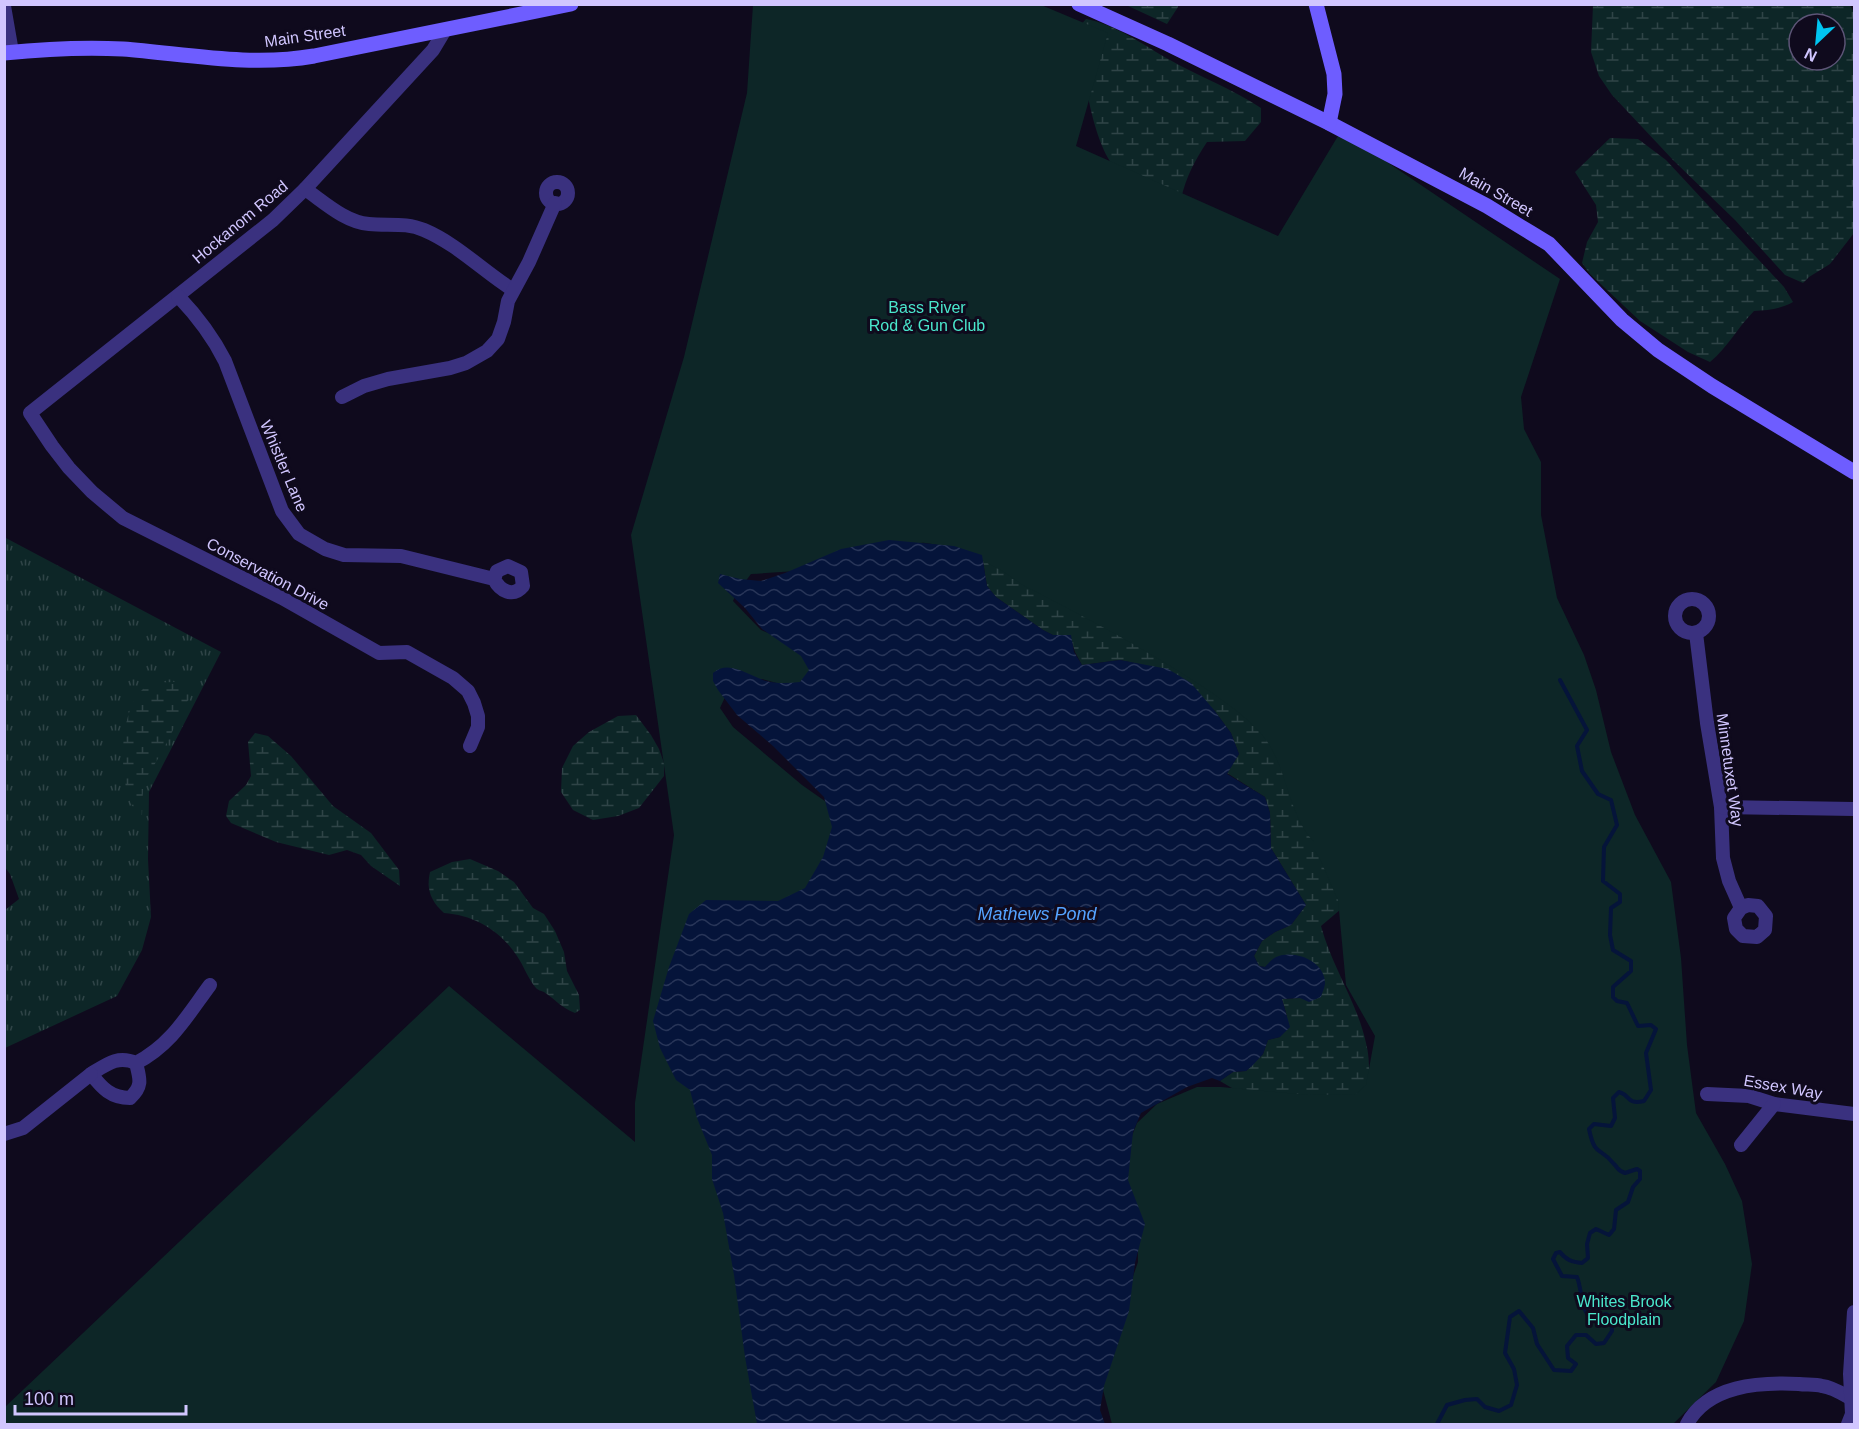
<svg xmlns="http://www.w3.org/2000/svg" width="1859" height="1429" font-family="Helvetica,sans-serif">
	<defs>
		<pattern id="grass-tufts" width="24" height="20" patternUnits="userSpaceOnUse" patternTransform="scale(1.5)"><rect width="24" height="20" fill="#0d2627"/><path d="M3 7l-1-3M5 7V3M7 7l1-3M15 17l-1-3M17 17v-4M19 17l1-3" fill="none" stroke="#2f4447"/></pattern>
		<pattern id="wetland-marsh" width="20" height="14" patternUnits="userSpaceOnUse" patternTransform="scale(1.5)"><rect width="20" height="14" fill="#0d2627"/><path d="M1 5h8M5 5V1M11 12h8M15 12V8" fill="none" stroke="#2f4447"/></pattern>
		<pattern id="water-waves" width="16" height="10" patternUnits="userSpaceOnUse" patternTransform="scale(1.5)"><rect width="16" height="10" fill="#05143a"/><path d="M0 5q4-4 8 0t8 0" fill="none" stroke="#283558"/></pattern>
	</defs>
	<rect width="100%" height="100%" fill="#0f0a1d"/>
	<!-- grass -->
	<polygon fill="url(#grass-tufts)" points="4,537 221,652 149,792 148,859 151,917 142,950 117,996 5,1048 5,910 19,899 10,874 4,866"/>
	<!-- wetland -->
	<g fill="url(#wetland-marsh)" fill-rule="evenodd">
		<polygon points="1126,5 1177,5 1178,7 1167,24"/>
		<path d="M 1593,5 L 1850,5 L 1854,13 L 1854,233 L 1830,264 L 1809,277 L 1803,283 L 1785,275 L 1735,220 L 1674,161 L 1612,95 L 1599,76 L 1591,52 ZM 1799,24 L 1835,24 L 1835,60 L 1799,60 Z"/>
		<path d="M 1086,19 C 1117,25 1143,45 1170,60 C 1200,77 1233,89 1261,108 L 1261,122 L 1245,141 L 1207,142 C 1195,160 1186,177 1181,199 C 1168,193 1135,184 1124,177 C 1091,153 1083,66 1078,28 Z"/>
		<path d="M 1610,138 L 1638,139 L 1666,160 L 1784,287 L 1793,302 C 1781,309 1768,310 1754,311 C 1738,327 1728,347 1710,362 L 1688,352 L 1640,321 L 1590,274 L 1582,263 L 1587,242 L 1598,222 L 1596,205 L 1575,172 Z"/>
		<path d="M 982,555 L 1243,671 L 1347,904 L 1321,926 C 1332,967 1357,1002 1366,1043 C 1370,1058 1369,1074 1369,1089 L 1359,1099 L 1242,1094 L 1220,1081 L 1233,1072 L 1246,1071 L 1263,1054 L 1268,1040 L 1280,1037 L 1287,1016 L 1282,999 L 1300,998 L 1288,955 L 1276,958 L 1265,967 L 1259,966 L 1254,956 L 1262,941 L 1275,932 L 1291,925 L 1306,905 L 1271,848 L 1270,813 L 1265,797 L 1227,773 L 1239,754 L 1231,733 L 1214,710 L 1139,664 L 1120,660 L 1082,665 L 1075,652 L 1070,635 L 1053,635 L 1043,630 L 996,597 L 987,586 Z"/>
		<path d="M 186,681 L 193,683 L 190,696 L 162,752 L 147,777 L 143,789 L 142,815 L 138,815 C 117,791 118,714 141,691 C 152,680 172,683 186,681 Z"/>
		<polygon points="636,715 651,735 659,749 664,763 664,776 639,808 618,816 593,820 573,810 561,792 562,768 573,746 589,732 618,716"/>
		<polygon points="255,733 268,736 291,756 333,806 371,833 399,870 400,886 371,866 361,855 347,850 329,855 276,842 231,823 226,816 229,801 246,785 251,776 248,742"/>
		<path d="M 470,859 L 498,871 L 514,882 L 533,908 L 544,914 L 555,931 L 564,952 L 567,971 L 579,995 L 580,1010 L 575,1013 C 560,1007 556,1000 544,992 C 540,990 539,991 536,988 C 528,979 524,966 517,956 C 501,931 474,915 444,913 C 431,901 426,890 430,872 L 452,862 Z"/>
	</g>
	<!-- park -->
	<path fill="#0d2627" d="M 753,5 L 1041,5 L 1108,33 L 1076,146 L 1278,236 L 1341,131 L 1560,279 L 1521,397 L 1524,429 L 1541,462 L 1541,515 L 1557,598 L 1584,655 L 1596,690 L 1611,752 L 1635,815 L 1671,882 L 1681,958 L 1687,1045 L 1696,1113 L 1725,1164 L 1742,1201 L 1752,1264 L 1744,1321 L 1716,1382 L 1673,1424 L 1112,1424 L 1102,1386 L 1130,1285 L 1138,1262 L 1138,1243 L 1128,1194 L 1128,1146 L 1137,1123 L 1157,1104 L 1197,1087 L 1221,1087 L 1309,1095 L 1356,1094 L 1366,1085 L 1375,1036 L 1346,985 L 1338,900 L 1319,857 L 1314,850 L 1314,842 C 1287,813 1288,767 1263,736 C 1242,711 1208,690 1180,672 C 1129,640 1075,612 1021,584 C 998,565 955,546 925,543 C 912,541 896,555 883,558 C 840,569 795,571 751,574 L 736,594 L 733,601 L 761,630 L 783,639 L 840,649 L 798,689 L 762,679 L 732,682 L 720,708 L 733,727 L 802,785 L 832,806 L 840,858 L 699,1113 L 798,1424 L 5,1424 L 5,1407 L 449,986 L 635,1142 L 635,1103 L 674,835 L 631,535 L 684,357 L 747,93 Z"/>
	<!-- water -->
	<path fill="url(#water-waves)" d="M 889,540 L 954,546 L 982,555 L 987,586 L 996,597 L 1043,630 L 1053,635 L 1071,635 L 1074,652 L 1082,665 L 1120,660 L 1168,669 L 1191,683 L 1214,710 L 1231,733 L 1239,754 L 1227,774 L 1265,797 L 1270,813 L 1271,848 L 1306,905 L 1291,925 L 1275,932 L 1262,941 L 1254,956 L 1259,966 L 1265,967 C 1268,964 1272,959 1276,957 C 1294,949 1325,961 1325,983 C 1325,987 1322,993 1321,997 L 1309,1002 L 1300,998 L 1282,999 L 1290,1027 L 1280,1037 L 1268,1040 L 1263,1054 L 1252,1066 L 1246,1071 L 1233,1072 L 1220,1081 L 1212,1078 L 1187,1087 L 1141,1113 L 1133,1132 L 1128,1180 L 1145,1224 L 1135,1263 L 1129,1311 L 1104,1386 L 1100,1410 L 1105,1424 L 757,1424 L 745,1357 L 734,1275 L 723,1213 L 712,1179 L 712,1155 L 697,1118 L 690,1090 L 676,1080 L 660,1048 L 653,1021 L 669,967 L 689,914 L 706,900 L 778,901 L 805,888 L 823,857 L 832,827 L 824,797 L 773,746 L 737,715 L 718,690 L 713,681 L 713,673 C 729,659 749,676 766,681 C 777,684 789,683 800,682 L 809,670 L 801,656 L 762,629 L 745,608 L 718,583 L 720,574 L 740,579 L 761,581 L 785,573 L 841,549 Z"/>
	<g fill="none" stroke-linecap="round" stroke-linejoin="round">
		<!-- stream -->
		<path stroke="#05143a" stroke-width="4" d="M 1437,1424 L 1447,1405 L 1465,1400 L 1477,1399 L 1485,1407 L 1499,1411 L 1511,1405 L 1517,1385 L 1514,1369 L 1505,1353 L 1510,1317 L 1519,1311 L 1533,1328 L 1537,1344 L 1554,1370 L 1571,1371 L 1576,1364 L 1568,1358 L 1567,1346 L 1576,1335 L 1586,1335 L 1596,1344 L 1604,1343 L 1612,1331 L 1611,1317 L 1606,1314 L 1599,1316 L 1587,1314 C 1580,1302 1582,1290 1577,1277 L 1562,1276 L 1553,1259 L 1556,1253 L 1560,1252 C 1566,1260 1572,1262 1582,1263 L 1588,1258 L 1587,1244 L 1590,1233 L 1596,1229 L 1609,1235 L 1614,1229 L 1616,1210 L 1628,1202 L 1633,1187 L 1640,1179 L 1640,1171 L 1637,1169 L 1625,1173 C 1618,1171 1619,1169 1614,1164 C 1600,1146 1595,1158 1589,1129 L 1594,1124 L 1611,1126 L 1615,1118 L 1613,1098 L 1619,1092 C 1631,1095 1626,1105 1644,1101 L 1651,1090 L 1646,1053 L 1656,1029 L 1651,1025 L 1638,1026 L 1627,1003 L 1617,1001 L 1613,997 L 1613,987 L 1631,971 L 1631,961 L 1613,950 L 1610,935 L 1611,908 L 1620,902 L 1620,894 L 1603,881 L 1604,847 L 1617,825 L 1611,800 L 1598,794 L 1582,771 L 1577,746 L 1587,730 L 1560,680"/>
		<!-- street -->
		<g stroke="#3a317f" stroke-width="14">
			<polyline points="4,6 12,52"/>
			<polyline points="445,30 433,50 305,189 273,220 30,413 52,446 69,468 92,492 123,518 282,598 379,653 407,652 453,678 468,691 474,703 478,716 478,727 470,746"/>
			<circle cx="557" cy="193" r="11"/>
			<path d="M 305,189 C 324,202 345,222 369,224 C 388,226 406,222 424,230 C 457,244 483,271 513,290"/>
			<path d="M 178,296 C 197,316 213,337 225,361 L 282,511 L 299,534 L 325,549 L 344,555 L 401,556 L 494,579 C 500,591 513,598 523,586 L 521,572 L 508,566 L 497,571 L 494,579"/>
			<polyline points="342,397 364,386 388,379 450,368 466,363 487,351 498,339 504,322 508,301 529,262 555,203"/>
			<circle cx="1692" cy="616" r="17"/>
			<polyline points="1696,633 1707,723 1721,807 1723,858 1729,881 1741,908 1748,905 1758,906 1766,916 1765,930 1757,937 1743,936 1736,929 1734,918 1741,908"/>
			<polyline points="1721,807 1854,809"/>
			<path d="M 136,1063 C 140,1079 143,1086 130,1098 C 111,1098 102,1088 91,1074 C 107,1064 118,1055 136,1063 C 171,1045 187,1016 210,985"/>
			<polyline points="1707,1094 1749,1096 1774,1104 1854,1114"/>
			<polyline points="4,1134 23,1128 91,1074"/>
			<polyline points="1741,1145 1774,1104"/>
			<path d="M 1687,1424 C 1708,1385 1759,1382 1799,1384 C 1806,1385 1815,1384 1822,1386 C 1832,1387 1843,1394 1852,1399"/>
			<polyline points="1848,1424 1852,1414 1850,1374 1854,1312"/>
		</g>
		<!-- secondary -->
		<g stroke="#6e5dff" stroke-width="15">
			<polyline points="1079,4 1168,44 1329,123 1487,206 1531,233 1549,244 1622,320 1658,350 1712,386 1854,472"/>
			<polyline points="1316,4 1334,74 1335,94 1329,123"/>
			<path d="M 4,53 C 44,49 84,47 123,49 C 187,54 250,67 314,56 L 571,4"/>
		</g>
	</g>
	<g text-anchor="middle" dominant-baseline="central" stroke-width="6" stroke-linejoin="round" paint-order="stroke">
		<!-- street labels -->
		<g font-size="16" fill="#d1c6ff" stroke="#0f0a1d">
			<text transform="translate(305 36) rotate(-8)">Main Street</text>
			<text transform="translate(1496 192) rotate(30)">Main Street</text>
			<text transform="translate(240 222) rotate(-40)">Hockanom Road</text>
			<text transform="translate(284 466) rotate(67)">Whistler Lane</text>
			<text transform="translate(268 574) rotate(28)">Conservation Drive</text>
			<text transform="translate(1730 770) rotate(82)">Minnetuxet Way</text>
			<text transform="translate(1783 1087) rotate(10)">Essex Way</text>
		</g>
		<!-- park labels -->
		<g font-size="16" fill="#4ae7cc" stroke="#0f0a1d">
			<text x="927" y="307">Bass River<tspan x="927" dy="18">Rod &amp; Gun Club</tspan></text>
			<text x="1624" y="1301">Whites Brook<tspan x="1624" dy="18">Floodplain</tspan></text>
		</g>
		<!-- water labels -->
		<g font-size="18" font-style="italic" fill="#54a2ff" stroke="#0f0a1d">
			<text x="1037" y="914">Mathews Pond</text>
		</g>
	</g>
	<!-- border -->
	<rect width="1859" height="1429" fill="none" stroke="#d1c6ff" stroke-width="12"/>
	<!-- north arrow -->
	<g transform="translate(1817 42) rotate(206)"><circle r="28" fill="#0f0a1d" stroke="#5d5577" stroke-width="1.5"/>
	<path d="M0-4.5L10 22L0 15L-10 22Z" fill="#00c5f1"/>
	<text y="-9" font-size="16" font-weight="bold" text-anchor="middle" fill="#d1c6ff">N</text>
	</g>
	<!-- scale -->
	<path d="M15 1405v9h171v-9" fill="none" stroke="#d1c6ff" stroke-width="3"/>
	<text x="24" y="1405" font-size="18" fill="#d1c6ff" stroke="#0f0a1d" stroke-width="4.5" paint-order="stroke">100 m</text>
</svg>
